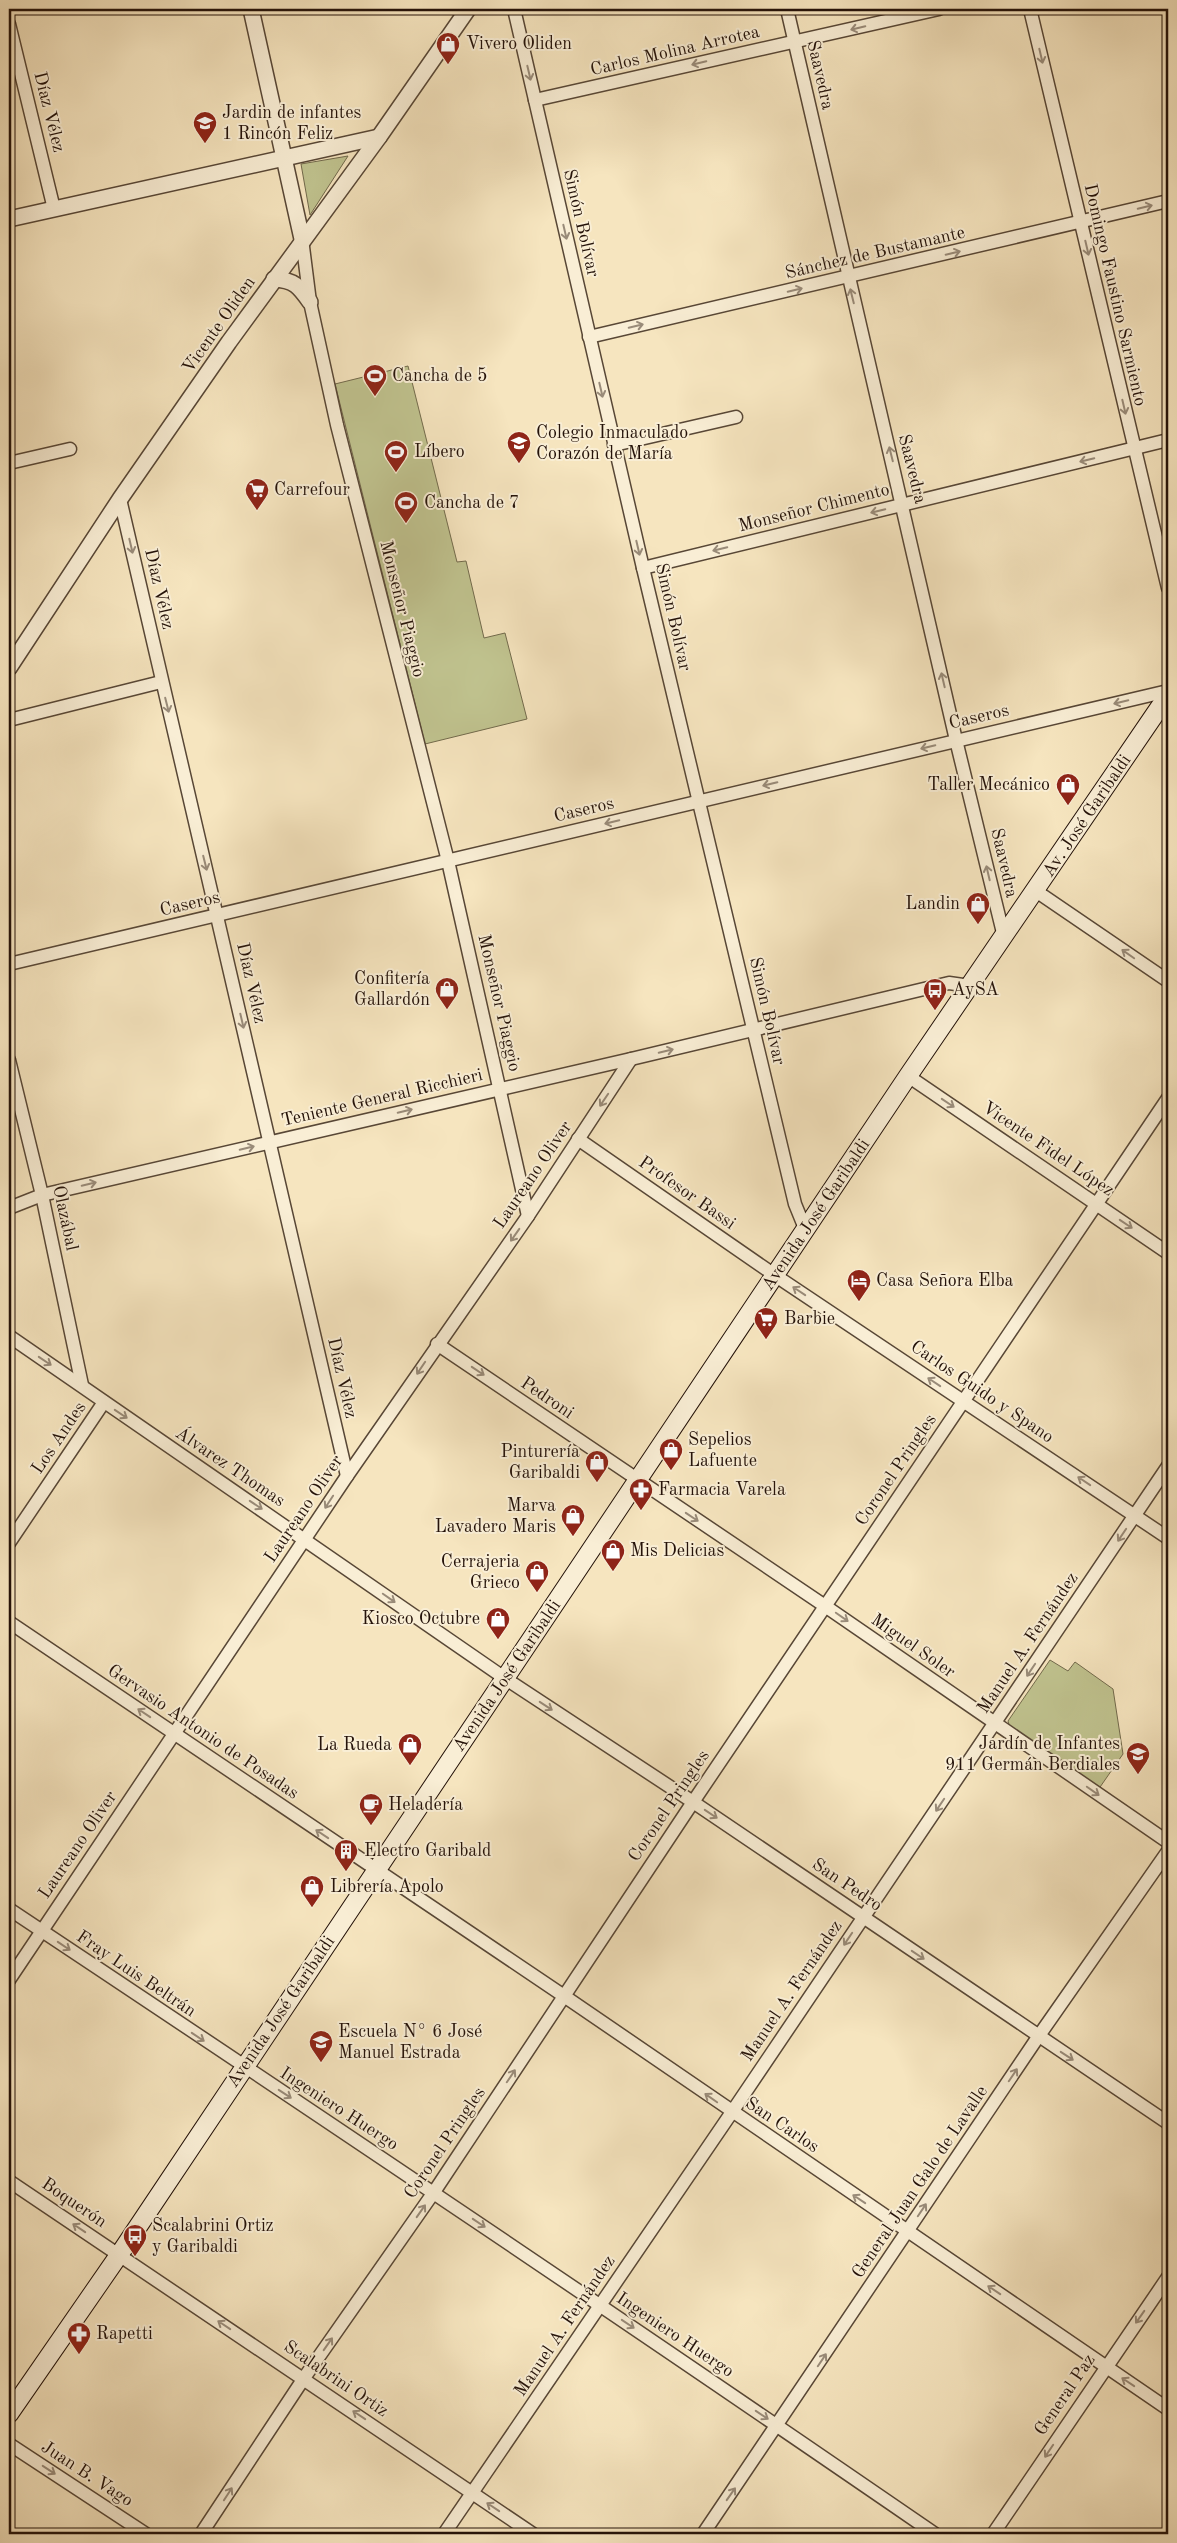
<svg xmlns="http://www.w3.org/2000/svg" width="1177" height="2543" font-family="'Old Standard TT',serif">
	<rect width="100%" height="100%" fill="#f6e5bf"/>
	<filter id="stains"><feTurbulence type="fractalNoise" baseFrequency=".004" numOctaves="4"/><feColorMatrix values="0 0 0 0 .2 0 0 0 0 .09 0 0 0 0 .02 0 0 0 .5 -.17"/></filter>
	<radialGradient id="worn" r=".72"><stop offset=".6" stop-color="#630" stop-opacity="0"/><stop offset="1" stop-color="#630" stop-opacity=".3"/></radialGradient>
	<!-- green -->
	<g fill="#c0c38f" stroke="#726a4c">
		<polygon points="348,156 310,215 301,164"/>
		<polygon points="408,366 457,562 466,561 484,638 505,633 527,719 425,744 335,384"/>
		<polygon points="1050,1660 1068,1671 1075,1662 1113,1689 1123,1754 1098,1790 1010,1728 1008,1721"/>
	</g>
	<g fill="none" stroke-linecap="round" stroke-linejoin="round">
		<!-- minor casing -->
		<g stroke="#584736" stroke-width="15">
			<g id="minor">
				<polyline points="514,9 643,568 795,1204 806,1231"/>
				<polyline points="787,9 956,740 1004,937"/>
				<polyline points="1030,9 1168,588"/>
				<polyline points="9,24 54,209"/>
				<polyline points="535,100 939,9"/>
				<polyline points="302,239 310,302 337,425 448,861 528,1216"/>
				<polyline points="589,337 1168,201"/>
				<polyline points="614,445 736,417"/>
				<polyline points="9,463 70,449"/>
				<polyline points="120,499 347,1476"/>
				<polyline points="643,568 1168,440"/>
				<polyline points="9,720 161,682"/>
				<polyline points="1036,891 1168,981"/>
				<polyline points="9,964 1168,691"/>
				<polyline points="9,1060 42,1195 82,1385"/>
				<polyline points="908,1076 1168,1253"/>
				<polyline points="578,1139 776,1276 1168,1538"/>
				<polyline points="9,1208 42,1195 631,1059 949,983 970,986"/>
				<polyline points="9,1336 506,1679 693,1802 1168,2123"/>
				<polyline points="437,1344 825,1606 1168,1842"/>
				<polyline points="9,1543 104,1402"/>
				<polyline points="9,1622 564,1996 1168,2409"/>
				<path d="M 9,1909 C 319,2115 628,2323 935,2534"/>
				<polyline points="9,1980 347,1476 528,1216 631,1059"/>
				<polyline points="9,2181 533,2534"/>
				<polyline points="9,2444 146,2534"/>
				<polyline points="201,2534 304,2378 434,2192 693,1802 1168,1098"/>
				<polyline points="444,2534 732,2112 1168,1466"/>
				<polyline points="703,2534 1038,2037 1168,1851"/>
				<polyline points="993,2534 1168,2277"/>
			</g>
		</g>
		<!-- tertiary casing -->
		<g stroke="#584736" stroke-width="18">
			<g id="tertiary">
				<polyline points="251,9 302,239"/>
				<polyline points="9,219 379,137"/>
				<path d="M 274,279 C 294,280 299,286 310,302"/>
				<polyline points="9,668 120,499 229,342 379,137 468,9"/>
			</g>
		</g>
		<!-- secondary casing -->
		<g stroke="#241209" stroke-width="20">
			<polyline id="secondary" points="9,2414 119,2255 908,1076 1168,695"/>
		</g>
		<!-- minor -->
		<use href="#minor" stroke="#f9eed5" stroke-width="12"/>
		<!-- tertiary -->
		<use href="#tertiary" stroke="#f9eed5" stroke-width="15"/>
		<!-- secondary -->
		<use href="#secondary" stroke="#f9eed5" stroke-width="18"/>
	</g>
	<!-- one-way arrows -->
	<defs><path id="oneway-shaft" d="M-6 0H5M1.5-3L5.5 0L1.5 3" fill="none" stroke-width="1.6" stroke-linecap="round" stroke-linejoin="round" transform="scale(1.25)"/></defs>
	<g stroke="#998b79">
		<use href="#oneway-shaft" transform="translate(858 28) rotate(167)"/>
		<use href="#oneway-shaft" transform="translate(1041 56) rotate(77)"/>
		<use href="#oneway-shaft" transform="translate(699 63) rotate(167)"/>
		<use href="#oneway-shaft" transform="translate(529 73) rotate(77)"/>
		<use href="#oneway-shaft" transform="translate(1145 207) rotate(-14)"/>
		<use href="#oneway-shaft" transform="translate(565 232) rotate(77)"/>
		<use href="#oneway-shaft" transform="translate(1087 248) rotate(77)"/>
		<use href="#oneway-shaft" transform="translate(953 253) rotate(-13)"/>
		<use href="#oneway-shaft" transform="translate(795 290) rotate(-13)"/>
		<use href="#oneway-shaft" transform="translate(852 296) rotate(-104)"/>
		<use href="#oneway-shaft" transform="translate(636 326) rotate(-13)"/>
		<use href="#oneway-shaft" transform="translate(601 390) rotate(77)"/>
		<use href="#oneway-shaft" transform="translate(1124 407) rotate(77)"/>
		<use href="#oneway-shaft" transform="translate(891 454) rotate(-104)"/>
		<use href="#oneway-shaft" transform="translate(1087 460) rotate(166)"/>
		<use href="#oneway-shaft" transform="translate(878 511) rotate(166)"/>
		<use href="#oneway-shaft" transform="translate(131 546) rotate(77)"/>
		<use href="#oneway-shaft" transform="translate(638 548) rotate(77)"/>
		<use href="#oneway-shaft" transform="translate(720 549) rotate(166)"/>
		<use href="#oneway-shaft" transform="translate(943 680) rotate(-103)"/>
		<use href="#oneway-shaft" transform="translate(1121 702) rotate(167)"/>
		<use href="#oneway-shaft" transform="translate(167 705) rotate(76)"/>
		<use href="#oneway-shaft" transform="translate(928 747) rotate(167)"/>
		<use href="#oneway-shaft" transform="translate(770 784) rotate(167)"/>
		<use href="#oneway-shaft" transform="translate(612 822) rotate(167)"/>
		<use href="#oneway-shaft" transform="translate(205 863) rotate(76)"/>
		<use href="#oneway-shaft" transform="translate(988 873) rotate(-103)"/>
		<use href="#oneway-shaft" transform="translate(1128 954) rotate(-145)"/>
		<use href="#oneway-shaft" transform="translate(242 1021) rotate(77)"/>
		<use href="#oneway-shaft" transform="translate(666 1051) rotate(-13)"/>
		<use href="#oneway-shaft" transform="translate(604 1100) rotate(124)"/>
		<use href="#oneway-shaft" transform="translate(948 1103) rotate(34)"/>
		<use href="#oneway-shaft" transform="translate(405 1111) rotate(-13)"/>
		<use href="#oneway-shaft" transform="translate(247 1148) rotate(-13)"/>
		<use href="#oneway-shaft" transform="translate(89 1184) rotate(-13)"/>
		<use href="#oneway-shaft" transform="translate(1126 1224) rotate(34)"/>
		<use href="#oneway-shaft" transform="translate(515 1235) rotate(125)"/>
		<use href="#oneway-shaft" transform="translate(799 1291) rotate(-146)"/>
		<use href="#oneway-shaft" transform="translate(45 1361) rotate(34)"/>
		<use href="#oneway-shaft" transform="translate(421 1368) rotate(124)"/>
		<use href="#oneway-shaft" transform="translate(478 1371) rotate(34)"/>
		<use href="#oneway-shaft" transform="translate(934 1382) rotate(-146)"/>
		<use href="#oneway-shaft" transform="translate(121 1414) rotate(34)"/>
		<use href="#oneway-shaft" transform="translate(1084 1481) rotate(-146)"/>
		<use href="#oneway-shaft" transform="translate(329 1502) rotate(123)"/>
		<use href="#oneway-shaft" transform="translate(256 1505) rotate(34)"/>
		<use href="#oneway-shaft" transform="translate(692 1517) rotate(34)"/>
		<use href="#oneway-shaft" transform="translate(1122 1535) rotate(124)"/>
		<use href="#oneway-shaft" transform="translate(389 1598) rotate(35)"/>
		<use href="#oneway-shaft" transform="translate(842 1617) rotate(35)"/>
		<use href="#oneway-shaft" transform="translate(1031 1670) rotate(124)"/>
		<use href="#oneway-shaft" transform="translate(546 1706) rotate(33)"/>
		<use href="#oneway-shaft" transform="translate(144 1713) rotate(-146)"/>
		<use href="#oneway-shaft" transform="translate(1093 1791) rotate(35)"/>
		<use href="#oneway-shaft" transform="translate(940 1805) rotate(124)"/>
		<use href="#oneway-shaft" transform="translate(711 1814) rotate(34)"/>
		<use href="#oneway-shaft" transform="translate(322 1834) rotate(-146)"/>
		<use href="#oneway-shaft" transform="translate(848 1939) rotate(124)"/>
		<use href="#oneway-shaft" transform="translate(64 1946) rotate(34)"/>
		<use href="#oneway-shaft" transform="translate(918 1955) rotate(34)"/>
		<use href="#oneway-shaft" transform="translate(198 2037) rotate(34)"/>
		<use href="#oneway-shaft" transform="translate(1067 2056) rotate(33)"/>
		<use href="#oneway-shaft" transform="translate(1013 2075) rotate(-56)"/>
		<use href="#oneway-shaft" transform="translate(511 2076) rotate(-56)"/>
		<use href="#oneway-shaft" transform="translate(285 2094) rotate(33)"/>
		<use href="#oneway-shaft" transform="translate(711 2098) rotate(-145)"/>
		<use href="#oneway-shaft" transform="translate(859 2199) rotate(-146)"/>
		<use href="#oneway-shaft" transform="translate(922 2210) rotate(-56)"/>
		<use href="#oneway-shaft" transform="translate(421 2211) rotate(-55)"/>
		<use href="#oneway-shaft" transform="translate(479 2223) rotate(34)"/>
		<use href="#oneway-shaft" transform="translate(79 2228) rotate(-146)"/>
		<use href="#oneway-shaft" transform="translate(994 2290) rotate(-146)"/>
		<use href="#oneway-shaft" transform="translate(1140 2317) rotate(125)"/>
		<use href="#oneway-shaft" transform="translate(628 2324) rotate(34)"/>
		<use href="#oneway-shaft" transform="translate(224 2325) rotate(-146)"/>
		<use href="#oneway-shaft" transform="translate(328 2344) rotate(-55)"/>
		<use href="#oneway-shaft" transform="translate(822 2360) rotate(-56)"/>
		<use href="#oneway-shaft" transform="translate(1128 2382) rotate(-146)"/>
		<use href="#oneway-shaft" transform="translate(359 2415) rotate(-146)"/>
		<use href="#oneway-shaft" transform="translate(762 2415) rotate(34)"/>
		<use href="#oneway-shaft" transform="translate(1049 2451) rotate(124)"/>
		<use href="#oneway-shaft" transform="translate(49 2470) rotate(33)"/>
		<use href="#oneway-shaft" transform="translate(228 2494) rotate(-57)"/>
		<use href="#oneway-shaft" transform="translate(731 2494) rotate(-55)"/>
		<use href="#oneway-shaft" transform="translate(493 2507) rotate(-146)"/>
	</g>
	<!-- icons -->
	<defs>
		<g id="shop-pin" transform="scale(1.25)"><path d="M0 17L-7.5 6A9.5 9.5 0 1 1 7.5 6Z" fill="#8f2418" stroke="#f9eed5"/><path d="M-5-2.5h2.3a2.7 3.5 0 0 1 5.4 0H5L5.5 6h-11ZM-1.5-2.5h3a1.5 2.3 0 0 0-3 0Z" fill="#fff"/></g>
		<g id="school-pin" transform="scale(1.25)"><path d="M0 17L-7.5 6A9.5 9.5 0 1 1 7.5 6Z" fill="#8f2418" stroke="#f9eed5"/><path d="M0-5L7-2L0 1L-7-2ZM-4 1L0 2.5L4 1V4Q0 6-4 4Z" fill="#fff"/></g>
		<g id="stadium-pin" transform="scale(1.25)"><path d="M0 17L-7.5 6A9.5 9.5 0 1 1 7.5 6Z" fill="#8f2418" stroke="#f9eed5"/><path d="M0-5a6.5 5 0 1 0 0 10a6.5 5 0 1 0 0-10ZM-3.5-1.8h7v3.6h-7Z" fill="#fff"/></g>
		<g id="supermarket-pin" transform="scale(1.25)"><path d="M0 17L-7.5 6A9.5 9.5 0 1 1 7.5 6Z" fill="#8f2418" stroke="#f9eed5"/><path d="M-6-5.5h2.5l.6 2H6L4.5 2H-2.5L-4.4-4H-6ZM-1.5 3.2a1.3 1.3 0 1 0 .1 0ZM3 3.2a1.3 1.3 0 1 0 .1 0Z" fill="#fff"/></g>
		<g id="bus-pin" transform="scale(1.25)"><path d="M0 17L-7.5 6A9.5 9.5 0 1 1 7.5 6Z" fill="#8f2418" stroke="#f9eed5"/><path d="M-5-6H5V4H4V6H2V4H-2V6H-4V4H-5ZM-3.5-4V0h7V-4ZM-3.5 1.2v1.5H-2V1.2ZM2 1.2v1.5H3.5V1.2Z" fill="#fff"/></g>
		<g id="hotel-pin" transform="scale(1.25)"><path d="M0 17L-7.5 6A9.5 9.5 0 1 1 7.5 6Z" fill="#8f2418" stroke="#f9eed5"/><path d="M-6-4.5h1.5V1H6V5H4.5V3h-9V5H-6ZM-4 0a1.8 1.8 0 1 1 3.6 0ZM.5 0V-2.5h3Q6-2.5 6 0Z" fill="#fff"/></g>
		<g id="pharmacy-pin" transform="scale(1.25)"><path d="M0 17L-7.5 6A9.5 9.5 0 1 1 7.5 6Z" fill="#8f2418" stroke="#f9eed5"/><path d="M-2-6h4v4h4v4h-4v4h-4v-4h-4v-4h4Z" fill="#fff"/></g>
		<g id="cafe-pin" transform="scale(1.25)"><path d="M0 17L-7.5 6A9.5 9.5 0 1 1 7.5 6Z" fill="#8f2418" stroke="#f9eed5"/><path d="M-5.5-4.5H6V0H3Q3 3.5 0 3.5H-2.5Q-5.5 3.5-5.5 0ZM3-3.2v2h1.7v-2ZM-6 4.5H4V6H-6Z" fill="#fff"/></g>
		<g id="building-pin" transform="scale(1.25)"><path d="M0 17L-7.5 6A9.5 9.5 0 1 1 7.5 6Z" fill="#8f2418" stroke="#f9eed5"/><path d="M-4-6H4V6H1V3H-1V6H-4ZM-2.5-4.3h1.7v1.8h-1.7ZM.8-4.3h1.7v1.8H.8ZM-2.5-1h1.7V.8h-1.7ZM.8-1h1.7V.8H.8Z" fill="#fff"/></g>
	</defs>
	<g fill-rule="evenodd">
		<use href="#shop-pin" x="448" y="44"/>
		<use href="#school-pin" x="205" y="123"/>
		<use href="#stadium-pin" x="375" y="376"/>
		<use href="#school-pin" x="519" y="443"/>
		<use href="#stadium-pin" x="396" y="452"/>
		<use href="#supermarket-pin" x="257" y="490"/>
		<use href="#stadium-pin" x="406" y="503"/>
		<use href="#shop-pin" x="1068" y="785"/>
		<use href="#shop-pin" x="978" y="904"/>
		<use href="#shop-pin" x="447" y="989"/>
		<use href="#bus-pin" x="935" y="990"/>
		<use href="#hotel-pin" x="859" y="1281"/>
		<use href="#supermarket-pin" x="766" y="1319"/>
		<use href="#shop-pin" x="671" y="1450"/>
		<use href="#shop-pin" x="597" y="1462"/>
		<use href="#pharmacy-pin" x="641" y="1490"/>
		<use href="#shop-pin" x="573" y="1516"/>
		<use href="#shop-pin" x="613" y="1551"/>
		<use href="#shop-pin" x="537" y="1572"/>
		<use href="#shop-pin" x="498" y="1619"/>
		<use href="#shop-pin" x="410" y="1745"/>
		<use href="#school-pin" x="1138" y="1754"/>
		<use href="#cafe-pin" x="371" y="1805"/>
		<use href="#building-pin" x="346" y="1851"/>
		<use href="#shop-pin" x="312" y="1887"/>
		<use href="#school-pin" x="321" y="2042"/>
		<use href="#bus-pin" x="135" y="2236"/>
		<use href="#pharmacy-pin" x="79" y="2334"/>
	</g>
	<g text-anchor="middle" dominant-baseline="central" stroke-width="4" stroke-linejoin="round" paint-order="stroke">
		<!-- poi labels -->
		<g font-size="18" fill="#241209" stroke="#f9eed5" text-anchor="start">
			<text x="466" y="44">Vivero Oliden</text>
			<text x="222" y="113">Jardin de infantes<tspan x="222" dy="21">1 Rincón Feliz</tspan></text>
			<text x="392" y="376">Cancha de 5</text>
			<text x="536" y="433">Colegio Inmaculado<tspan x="536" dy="21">Corazón de María</tspan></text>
			<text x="414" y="452">Líbero</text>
			<text x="274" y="490">Carrefour</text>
			<text x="424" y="503">Cancha de 7</text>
			<text x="1050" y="785" text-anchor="end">Taller Mecánico</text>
			<text x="960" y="904" text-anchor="end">Landin</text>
			<text x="430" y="979" text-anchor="end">Confitería<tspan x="430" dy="21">Gallardón</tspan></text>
			<text x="952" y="990">AySA</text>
			<text x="876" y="1281">Casa Señora Elba</text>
			<text x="784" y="1319">Barbie</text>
			<text x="688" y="1440">Sepelios<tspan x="688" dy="21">Lafuente</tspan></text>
			<text x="580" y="1452" text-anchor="end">Pinturería<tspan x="580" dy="21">Garibaldi</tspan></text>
			<text x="658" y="1490">Farmacia Varela</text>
			<text x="556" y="1506" text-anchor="end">Marva<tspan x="556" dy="21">Lavadero Maris</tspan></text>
			<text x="630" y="1551">Mis Delicias</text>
			<text x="520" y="1562" text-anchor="end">Cerrajeria<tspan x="520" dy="21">Grieco</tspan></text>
			<text x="480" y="1619" text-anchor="end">Kiosco Octubre</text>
			<text x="1120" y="1744" text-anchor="end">Jardín de Infantes<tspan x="1120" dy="21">911 Germán Berdiales</tspan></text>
			<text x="392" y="1745" text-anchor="end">La Rueda</text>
			<text x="388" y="1805">Heladería</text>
			<text x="364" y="1851">Electro Garibald</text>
			<text x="330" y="1887">Librería Apolo</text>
			<text x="338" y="2032">Escuela N° 6 José<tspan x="338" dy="21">Manuel Estrada</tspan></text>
			<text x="152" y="2226">Scalabrini Ortiz<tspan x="152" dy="21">y Garibaldi</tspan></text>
			<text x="96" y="2334">Rapetti</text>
		</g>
		<!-- street labels -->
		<g font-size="18" fill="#241209" stroke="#f9eed5">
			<text transform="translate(675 51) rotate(-13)">Carlos Molina Arrotea</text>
			<text transform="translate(820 75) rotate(77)">Saavedra</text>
			<text transform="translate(49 112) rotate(76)">Díaz Vélez</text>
			<text transform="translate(581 223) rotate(77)">Simón Bolívar</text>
			<text transform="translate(875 253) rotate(-13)">Sánchez de Bustamante</text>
			<text transform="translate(1115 295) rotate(77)">Domingo Faustino Sarmiento</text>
			<text transform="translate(219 325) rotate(-55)">Vicente Oliden</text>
			<text transform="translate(912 469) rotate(76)">Saavedra</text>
			<text transform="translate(814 508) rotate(-14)">Monseñor Chimento</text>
			<text transform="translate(159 589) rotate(77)">Díaz Vélez</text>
			<text transform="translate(402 609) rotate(76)">Monseñor Piaggio</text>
			<text transform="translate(673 617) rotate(77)">Simón Bolívar</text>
			<text transform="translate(979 717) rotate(-13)">Caseros</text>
			<text transform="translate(584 810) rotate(-13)">Caseros</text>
			<text transform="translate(1087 816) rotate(-56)">Av. José Garibaldi</text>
			<text transform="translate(1004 863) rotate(77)">Saavedra</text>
			<text transform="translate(190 904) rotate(-13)">Caseros</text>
			<text transform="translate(251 983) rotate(77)">Díaz Vélez</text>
			<text transform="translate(499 1003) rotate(77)">Monseñor Piaggio</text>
			<text transform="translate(767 1011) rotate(77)">Simón Bolívar</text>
			<text transform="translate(382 1098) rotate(-13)">Teniente General Ricchieri</text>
			<text transform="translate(1048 1149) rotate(34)">Vicente Fidel López</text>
			<text transform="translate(533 1175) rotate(-56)">Laureano Oliver</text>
			<text transform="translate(687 1193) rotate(35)">Profesor Bassi</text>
			<text transform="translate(816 1215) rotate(-56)">Avenida José Garibaldi</text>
			<text transform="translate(65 1218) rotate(78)">Olazábal</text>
			<text transform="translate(342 1378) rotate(77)">Díaz Vélez</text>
			<text transform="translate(982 1392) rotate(34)">Carlos Guido y Spano</text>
			<text transform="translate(547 1398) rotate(34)">Pedroni</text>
			<text transform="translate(59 1438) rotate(-56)">Los Andes</text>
			<text transform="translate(230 1467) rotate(34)">Álvarez Thomas</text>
			<text transform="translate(896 1470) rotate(-56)">Coronel Pringles</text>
			<text transform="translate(304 1509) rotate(-56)">Laureano Oliver</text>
			<text transform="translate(1028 1643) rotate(-56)">Manuel A. Fernández</text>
			<text transform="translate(913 1646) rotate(35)">Miguel Soler</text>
			<text transform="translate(507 1676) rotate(-56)">Avenida José Garibaldi</text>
			<text transform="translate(203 1732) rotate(34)">Gervasio Antonio de Posadas</text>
			<text transform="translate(669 1806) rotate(-56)">Coronel Pringles</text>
			<text transform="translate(78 1845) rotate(-56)">Laureano Oliver</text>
			<text transform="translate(847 1885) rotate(34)">San Pedro</text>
			<text transform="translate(136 1974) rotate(34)">Fray Luis Beltrán</text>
			<text transform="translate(792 1991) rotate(-56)">Manuel A. Fernández</text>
			<text transform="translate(281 2012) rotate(-56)">Avenida José Garibaldi</text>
			<text transform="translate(339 2109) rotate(33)">Ingeniero Huergo</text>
			<text transform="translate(782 2125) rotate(34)">San Carlos</text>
			<text transform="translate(445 2143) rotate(-56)">Coronel Pringles</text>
			<text transform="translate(920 2182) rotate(-56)">General Juan Galo de Lavalle</text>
			<text transform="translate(74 2203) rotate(34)">Boquerón</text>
			<text transform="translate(565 2326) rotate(-56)">Manuel A. Fernández</text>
			<text transform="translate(675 2335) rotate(34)">Ingeniero Huergo</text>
			<text transform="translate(336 2379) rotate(34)">Scalabrini Ortiz</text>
			<text transform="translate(1065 2395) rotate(-56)">General Paz</text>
			<text transform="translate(87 2474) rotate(33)">Juan B. Vago</text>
		</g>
	</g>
	<!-- margin -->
	<rect width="1177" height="2543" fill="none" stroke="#f6e5bf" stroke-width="30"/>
	<rect x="10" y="10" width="1157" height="2523" fill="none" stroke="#241209" stroke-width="2.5"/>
	<rect x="15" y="15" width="1147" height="2513" fill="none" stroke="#241209"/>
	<rect width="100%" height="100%" filter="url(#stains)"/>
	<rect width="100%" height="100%" fill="url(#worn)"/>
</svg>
